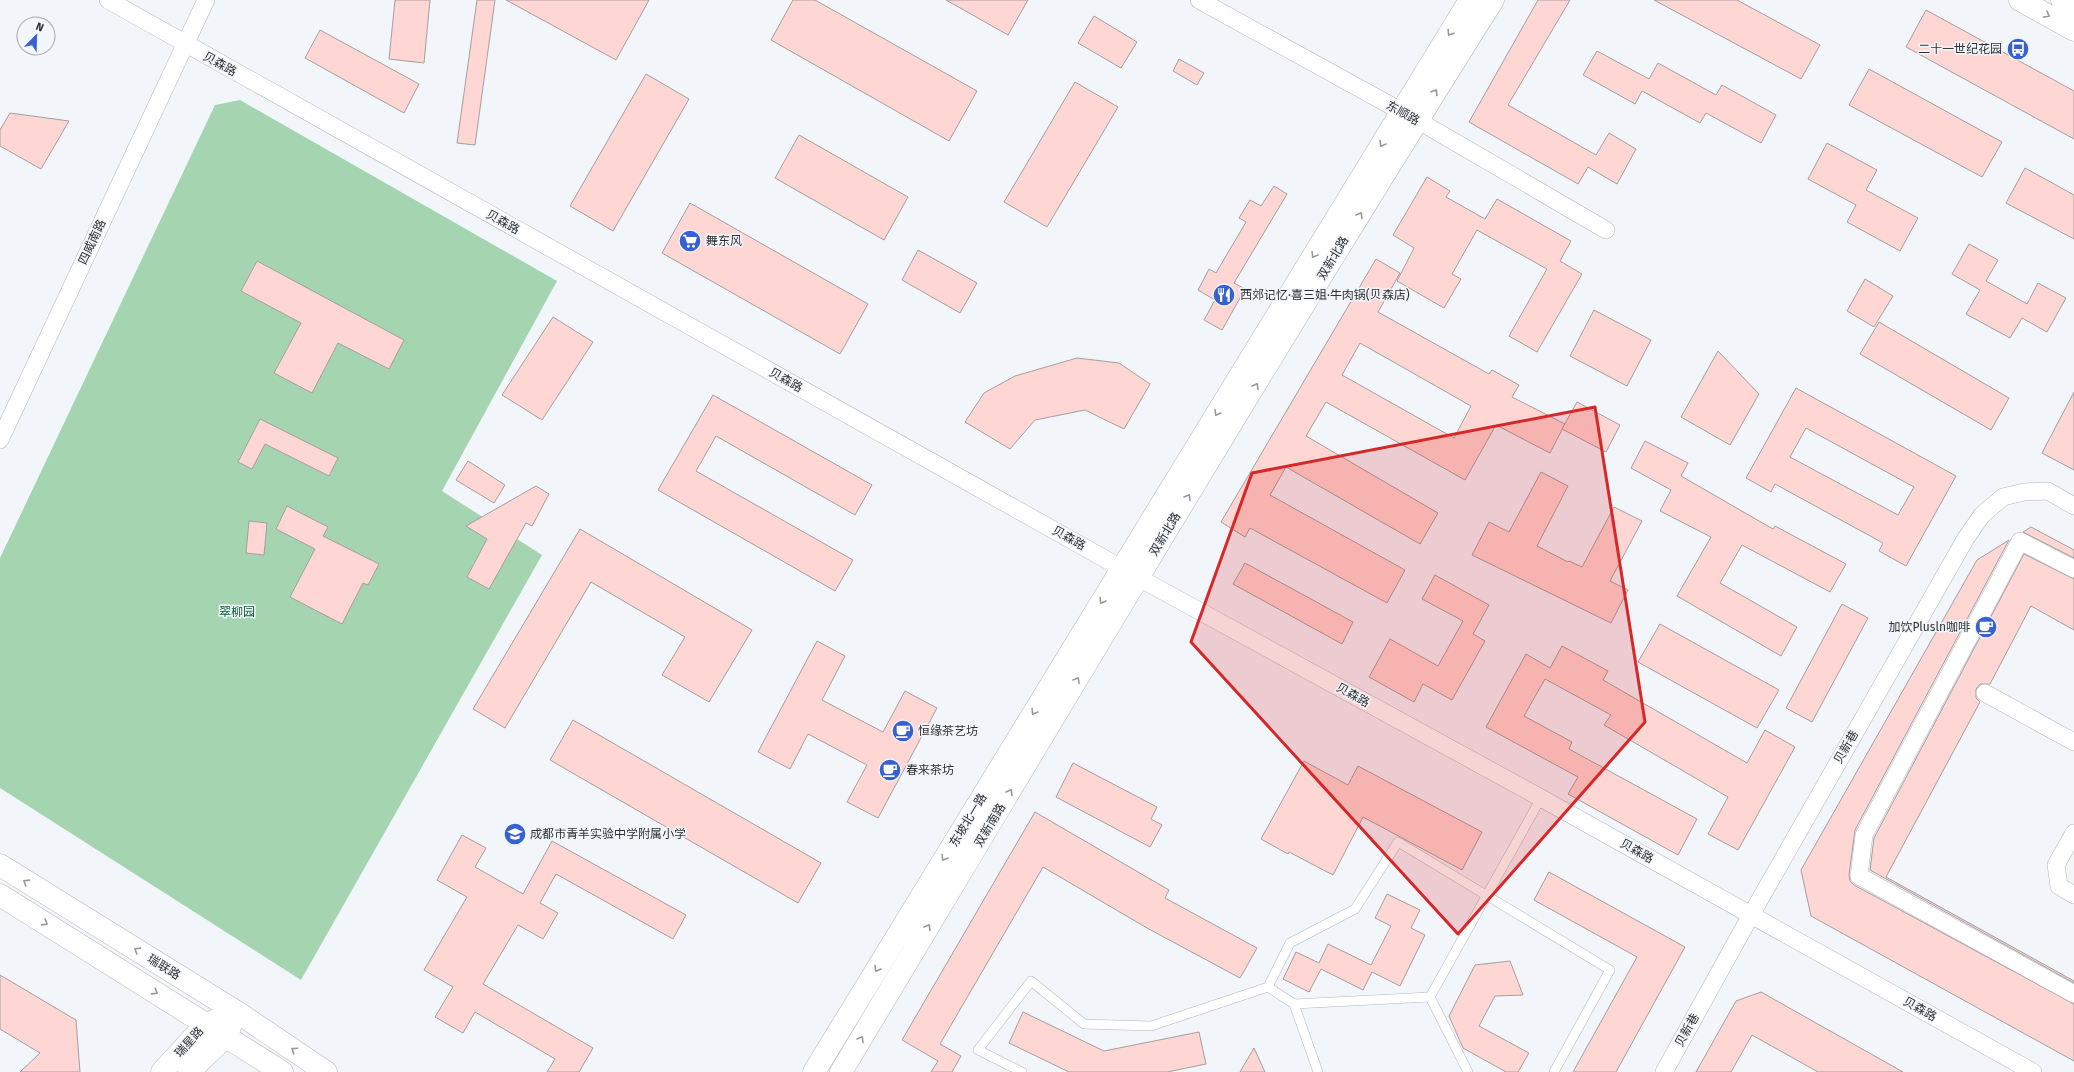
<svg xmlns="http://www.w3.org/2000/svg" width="2074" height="1072" font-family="'Fira Sans','Noto Sans SC',sans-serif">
	<rect width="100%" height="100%" fill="#f2f6fb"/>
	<!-- green -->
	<polygon fill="#a4d5b0" points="240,100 557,281 442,491 542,555 301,980 0,788 0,558 215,105"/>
	<!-- building -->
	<g fill="#fed6d3" stroke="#a59e9e" fill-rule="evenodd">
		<polygon points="395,0 430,0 424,63 389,59"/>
		<polygon points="477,0 495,0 475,145 457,143"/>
		<polygon points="506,0 649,0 616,60"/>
		<polygon points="793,0 815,0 977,91 949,141 771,40"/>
		<polygon points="946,0 1028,0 1008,35"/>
		<polygon points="1538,0 1570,0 1508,105 1596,155 1609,133 1636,149 1617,184 1588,167 1578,184 1469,122"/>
		<polygon points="1654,0 1737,0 1820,45 1801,79"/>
		<polygon points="1926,10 2074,91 2074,139 1906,47"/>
		<polygon points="1094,16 1137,42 1121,68 1078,43"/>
		<polygon points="320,30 419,84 404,113 305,58"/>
		<polygon points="1597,51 1649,79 1658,63 1716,95 1722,85 1776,115 1761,143 1706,113 1700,123 1642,91 1635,104 1583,75"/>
		<polygon points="1179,59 1204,73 1197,85 1173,71"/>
		<polygon points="1869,69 2002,142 1982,177 1849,105"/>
		<polygon points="646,74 689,99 613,231 570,206"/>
		<polygon points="1075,82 1118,107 1047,227 1004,202"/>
		<polygon points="10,113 69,121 41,169 0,146 0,130"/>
		<polygon points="799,135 908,197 884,240 775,178"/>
		<polygon points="1827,143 1877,170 1866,190 1918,218 1900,251 1847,222 1856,205 1808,179"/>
		<polygon points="2025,168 2074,195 2074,239 2006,203"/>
		<polygon points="1427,177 1450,191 1446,197 1485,219 1497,199 1571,241 1560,261 1582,274 1537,352 1509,336 1547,269 1477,230 1452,274 1461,279 1444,308 1397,281 1414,248 1393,235"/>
		<polygon points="1274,186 1287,194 1234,283 1245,289 1222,330 1204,320 1215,300 1198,290 1209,269 1216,273 1246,222 1239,218 1250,200 1261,206"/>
		<polygon points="690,203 868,304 840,354 662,253"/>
		<polygon points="1969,244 1998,260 1986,281 2027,304 2038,283 2066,298 2047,332 2022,318 2010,338 1966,314 1980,290 1952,274"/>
		<polygon points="918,250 977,283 960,313 902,280"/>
		<path d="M 1376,259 L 1400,273 L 1378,312 L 1489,374 L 1492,370 L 1519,385 L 1512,397 L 1565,424 L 1550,453 L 1496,425 L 1465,480 L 1326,402 L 1306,436 L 1438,513 L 1420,544 L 1286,467 L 1270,495 L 1405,570 L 1387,603 L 1250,528 L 1245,537 L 1221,522 ZM 1360,343 L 1471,406 L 1454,438 L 1342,375 Z"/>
		<polygon points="257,261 404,340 389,369 338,343 312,393 274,373 301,323 241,291"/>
		<polygon points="1865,279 1893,296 1874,327 1847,311"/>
		<polygon points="1594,310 1651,340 1627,386 1570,356"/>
		<polygon points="553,317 593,342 542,420 502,395"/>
		<polygon points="1879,322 2009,398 1991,430 1860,354"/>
		<polygon points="1718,351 1759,394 1730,445 1681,417"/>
		<polygon points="1077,358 1119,363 1150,384 1124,429 1085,410 1035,420 1010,449 965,422 984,393 1015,376"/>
		<path d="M 1796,388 L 1956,476 L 1906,566 L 1879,551 L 1883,543 L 1775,484 L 1771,492 L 1746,478 ZM 1806,428 L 1914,487 L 1898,515 L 1790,457 Z"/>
		<polygon points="2074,392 2074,470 2042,453"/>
		<polygon points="713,395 872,485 855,515 716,436 696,471 853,560 835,591 658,490"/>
		<polygon points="1577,402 1620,425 1606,452 1562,429"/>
		<polygon points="260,419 338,458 329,476 265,444 252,469 238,462"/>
		<polygon points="1645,441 1688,463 1681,476 1773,529 1775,526 1846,564 1830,592 1742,545 1720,583 1797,627 1781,656 1677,596 1711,537 1660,511 1671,490 1631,468"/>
		<polygon points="468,461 505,485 494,503 456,480"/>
		<polygon points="1541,472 1568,486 1537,546 1568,562 1569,561 1582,567 1614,507 1642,521 1610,581 1628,590 1611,623 1472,555 1489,522 1509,532"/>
		<polygon points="536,486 549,494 532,526 526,523 489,589 467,577 487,539 466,526"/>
		<polygon points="287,506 328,527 323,536 379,564 368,585 363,583 342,624 290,597 315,549 276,529"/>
		<polygon points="249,521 267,523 264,555 246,553"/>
		<polygon points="2031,527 2074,550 2074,558 2023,532"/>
		<polygon points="580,529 752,630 709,702 662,675 685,637 591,582 505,728 473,709"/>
		<polygon points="2009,540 1855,830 1849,875 1850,881 1854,885 2074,1004 2074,1061 1811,916 1801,870 1977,560"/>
		<polygon points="2024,554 2074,579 2074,630 2031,606 1990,684 1980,684 1976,689 1976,698 1980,702 1886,877 2074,981 2074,983 1870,870 1874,838"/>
		<polygon points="1245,563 1353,622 1342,644 1233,584"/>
		<polygon points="1435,575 1489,605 1473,634 1485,641 1452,700 1423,684 1414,702 1369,677 1390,639 1438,666 1463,621 1422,599"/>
		<polygon points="1842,604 1868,618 1812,722 1786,708"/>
		<polygon points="1660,624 1779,690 1757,728 1638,662"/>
		<polygon points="817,641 845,656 822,700 883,732 905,691 937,708 878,818 847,802 867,765 808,734 790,769 758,752"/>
		<polygon points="1562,646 1608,671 1603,680 1747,763 1765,730 1795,747 1738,850 1708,834 1728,797 1604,725 1611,715 1545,679 1524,716 1572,742 1569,749 1697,819 1678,855 1568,794 1578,777 1486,727 1526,654 1550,668"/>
		<polygon points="573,720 821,863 798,903 550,760"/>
		<polygon points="1304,761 1348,785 1358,766 1482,832 1462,870 1363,817 1333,875 1289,852 1288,854 1261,839"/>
		<polygon points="1073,763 1157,807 1151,819 1162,825 1150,847 1056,797"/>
		<polygon points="1035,812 1169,890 1165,898 1257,948 1240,978 1147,928 1043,867 940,1044 961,1056 952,1072 931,1072 938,1061 902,1040"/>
		<polygon points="462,835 486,848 475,867 523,894 552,841 686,915 673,939 556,874 540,903 558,913 543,939 518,925 483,984 593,1048 579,1072 547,1072 555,1059 475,1012 463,1033 435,1017 453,987 424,970 467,897 437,880"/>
		<polygon points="1549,872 1685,947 1616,1072 1573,1072 1637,957 1534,900"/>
		<polygon points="1387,894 1420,910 1411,928 1425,935 1400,986 1372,972 1363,990 1321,969 1309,992 1283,979 1296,952 1319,963 1328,944 1371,965 1391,926 1375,918"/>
		<polygon points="1510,961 1523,995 1495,996 1479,1026 1529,1053 1518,1072 1506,1072 1463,1048 1449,1016 1475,965"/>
		<polygon points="0,975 76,1020 80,1072 20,1072 40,1053 0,1029"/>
		<polygon points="1761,992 1903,1072 1818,1072 1752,1035 1731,1072 1696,1072 1736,1001"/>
		<polygon points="1023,1012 1104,1051 1199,1032 1206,1064 1167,1072 1069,1072 1009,1043"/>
		<polygon points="1254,1048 1265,1072 1240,1072"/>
	</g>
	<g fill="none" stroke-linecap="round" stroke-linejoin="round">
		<!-- lane casing -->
		<g stroke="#b3b6bb" stroke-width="10">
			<g id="lane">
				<polyline points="1268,987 1294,1004"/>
				<polyline points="1430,997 1468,1072"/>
				<polyline points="1022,1072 978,1050 1031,981 1084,1024 1151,1026 1268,987 1290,943 1355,909 1398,842 1610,970 1554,1072"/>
				<polyline points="1318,1072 1294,1004 1430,997 1541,798"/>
			</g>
		</g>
		<!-- street casing -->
		<g stroke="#b3b6bb" stroke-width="18">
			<g id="street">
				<polyline points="108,0 1139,578 1541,798 2033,1072"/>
				<polyline points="1199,0 1417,120 1606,230"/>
				<polyline points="0,440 206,0"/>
				<polyline points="2074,569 2020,541 1864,835 1859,876 2074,994"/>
				<polyline points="1985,693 2074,742"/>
				<polyline points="2074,833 2056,865 2059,886 2074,895"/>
				<polyline points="1664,1072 1751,915 1966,538 1982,515 2003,497 2024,492 2048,491 2074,506"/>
			</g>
		</g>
		<!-- secondary casing -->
		<g stroke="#b3b6bb" stroke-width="23">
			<g id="secondary">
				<polyline points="0,865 237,1012 326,1072"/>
				<polyline points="0,895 282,1072"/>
				<polyline points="162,1072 206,1024 219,1019"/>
				<polyline points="189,1072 226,1036 232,1022"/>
				<polyline points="814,1072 1470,0"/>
				<path d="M 841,1072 C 1056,714 1270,354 1493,0"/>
			</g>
		</g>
		<!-- highway casing -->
		<g stroke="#b3b6bb" stroke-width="23">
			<g id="highway">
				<polyline points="2020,0 2074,30"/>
				<polyline points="2062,0 2074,7"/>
			</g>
		</g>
		<!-- lane -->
		<use href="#lane" stroke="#fff" stroke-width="9"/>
		<!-- street -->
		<use href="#street" stroke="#fff" stroke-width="17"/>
		<!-- secondary -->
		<use href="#secondary" stroke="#fff" stroke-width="22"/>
		<!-- highway -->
		<use href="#highway" stroke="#fff" stroke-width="22"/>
	</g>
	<!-- one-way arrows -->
	<defs><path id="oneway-chevron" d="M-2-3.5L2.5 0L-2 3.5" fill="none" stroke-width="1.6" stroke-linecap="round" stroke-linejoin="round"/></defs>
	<g stroke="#979898">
		<use href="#oneway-chevron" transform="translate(2047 15) rotate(30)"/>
		<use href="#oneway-chevron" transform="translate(1450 33) rotate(122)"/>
		<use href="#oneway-chevron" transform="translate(1435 92) rotate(-58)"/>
		<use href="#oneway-chevron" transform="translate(1382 144) rotate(121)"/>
		<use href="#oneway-chevron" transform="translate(1360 215) rotate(-59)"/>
		<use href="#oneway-chevron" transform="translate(1314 255) rotate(121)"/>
		<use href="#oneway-chevron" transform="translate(1256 386) rotate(-59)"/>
		<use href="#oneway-chevron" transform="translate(1217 413) rotate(121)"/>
		<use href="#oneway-chevron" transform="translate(1188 497) rotate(-59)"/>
		<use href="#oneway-chevron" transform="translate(1102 601) rotate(121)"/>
		<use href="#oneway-chevron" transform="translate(1077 680) rotate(-59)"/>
		<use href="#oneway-chevron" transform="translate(1034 712) rotate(121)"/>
		<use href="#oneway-chevron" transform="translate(1010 792) rotate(-59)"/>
		<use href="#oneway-chevron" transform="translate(944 858) rotate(121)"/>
		<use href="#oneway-chevron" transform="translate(26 882) rotate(-148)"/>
		<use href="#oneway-chevron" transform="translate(45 923) rotate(32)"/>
		<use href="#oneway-chevron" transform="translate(928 927) rotate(-59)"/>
		<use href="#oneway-chevron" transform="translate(137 950) rotate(-148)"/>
		<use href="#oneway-chevron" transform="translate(877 969) rotate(121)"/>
		<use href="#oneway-chevron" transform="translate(155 992) rotate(32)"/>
		<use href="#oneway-chevron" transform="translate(861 1039) rotate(-59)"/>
		<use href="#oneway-chevron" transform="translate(294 1050) rotate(-146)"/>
	</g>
	<!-- marked area -->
	<path fill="#d62828" fill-opacity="0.2" stroke="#d62828" stroke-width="3" stroke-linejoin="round" d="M 1595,407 L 1645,722 L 1458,934 L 1191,642 L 1252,473 Z"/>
	<!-- icons -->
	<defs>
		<g id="bus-disc" transform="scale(1.15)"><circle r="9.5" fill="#3761d1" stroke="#f2f6fb"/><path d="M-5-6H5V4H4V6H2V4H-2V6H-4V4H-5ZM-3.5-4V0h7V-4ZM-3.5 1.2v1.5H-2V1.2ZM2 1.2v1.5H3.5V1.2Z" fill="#fff"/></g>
		<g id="supermarket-disc" transform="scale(1.15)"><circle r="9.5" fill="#3761d1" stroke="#f2f6fb"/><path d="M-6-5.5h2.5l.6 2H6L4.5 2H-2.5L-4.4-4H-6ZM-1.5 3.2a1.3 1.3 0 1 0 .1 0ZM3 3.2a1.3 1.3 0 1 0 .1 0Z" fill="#fff"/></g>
		<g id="restaurant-disc" transform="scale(1.15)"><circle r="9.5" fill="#3761d1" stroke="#f2f6fb"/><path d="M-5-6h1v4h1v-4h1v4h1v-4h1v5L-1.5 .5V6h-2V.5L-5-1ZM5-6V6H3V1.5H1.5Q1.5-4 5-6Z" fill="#fff"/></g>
		<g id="cafe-disc" transform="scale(1.15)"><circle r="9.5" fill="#3761d1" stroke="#f2f6fb"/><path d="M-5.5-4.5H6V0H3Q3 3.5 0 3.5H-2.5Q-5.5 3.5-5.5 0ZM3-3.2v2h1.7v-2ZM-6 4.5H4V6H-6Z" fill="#fff"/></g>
		<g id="school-disc" transform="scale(1.15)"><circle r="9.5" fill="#3761d1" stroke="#f2f6fb"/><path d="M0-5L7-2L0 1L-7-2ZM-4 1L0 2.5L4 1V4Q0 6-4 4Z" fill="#fff"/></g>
	</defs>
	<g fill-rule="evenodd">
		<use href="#bus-disc" x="2018" y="49"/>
		<use href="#supermarket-disc" x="690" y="241"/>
		<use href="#restaurant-disc" x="1224" y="295"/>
		<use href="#cafe-disc" x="1986" y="627"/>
		<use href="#cafe-disc" x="903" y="731"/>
		<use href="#cafe-disc" x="890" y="770"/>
		<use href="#school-disc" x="515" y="834"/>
	</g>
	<g text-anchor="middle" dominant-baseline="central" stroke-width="3" stroke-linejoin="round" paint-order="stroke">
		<!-- poi labels -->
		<g font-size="12" fill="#2f3032" stroke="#f2f6fb" text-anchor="start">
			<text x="2002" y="49" text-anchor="end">二十一世纪花园</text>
			<text x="706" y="241">舞东风</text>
			<text x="1240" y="295">西郊记忆·喜三姐·牛肉锅(贝森店)</text>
			<text x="1970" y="627" text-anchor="end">加饮Plusln咖啡</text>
			<text x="918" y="731">恒缘茶艺坊</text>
			<text x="906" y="770">春来茶坊</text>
			<text x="530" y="834">成都市青羊实验中学附属小学</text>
		</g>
		<!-- street labels -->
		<g font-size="12" fill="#2f3032" stroke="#f2f6fb">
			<text transform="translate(220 64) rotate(29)">贝森路</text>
			<text transform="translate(1403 113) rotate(29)">东顺路</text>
			<text transform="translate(503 222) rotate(29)">贝森路</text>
			<text transform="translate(92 242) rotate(-65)">四威南路</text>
			<text transform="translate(1333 258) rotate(-59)">双新北路</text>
			<text transform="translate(786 380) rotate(29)">贝森路</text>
			<text transform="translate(1165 534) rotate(-59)">双新北路</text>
			<text transform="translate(1069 538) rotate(29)">贝森路</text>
			<text transform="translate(1353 695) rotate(29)">贝森路</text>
			<text transform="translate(1846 747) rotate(-60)">贝新巷</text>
			<text transform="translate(968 820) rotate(-59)">东坡北一路</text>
			<text transform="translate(990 825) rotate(-59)">双新南路</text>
			<text transform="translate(1637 851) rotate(29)">贝森路</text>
			<text transform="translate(164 967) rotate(32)">瑞联路</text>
			<text transform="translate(1920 1009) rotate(29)">贝森路</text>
			<text transform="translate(1687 1030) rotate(-61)">贝新巷</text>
			<text transform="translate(189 1042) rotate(-48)">瑞星路</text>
		</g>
		<!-- park labels -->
		<g font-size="12" fill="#0a5c2e" stroke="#f2f6fb">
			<text x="237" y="612">翠柳园</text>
		</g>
	</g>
	<!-- north arrow -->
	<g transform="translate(36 36) rotate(23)"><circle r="19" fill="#f2f6fb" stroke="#a4a7ab"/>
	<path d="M0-3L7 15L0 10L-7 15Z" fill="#3761d1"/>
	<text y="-6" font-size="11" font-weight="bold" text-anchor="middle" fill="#2f3032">N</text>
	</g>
</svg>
